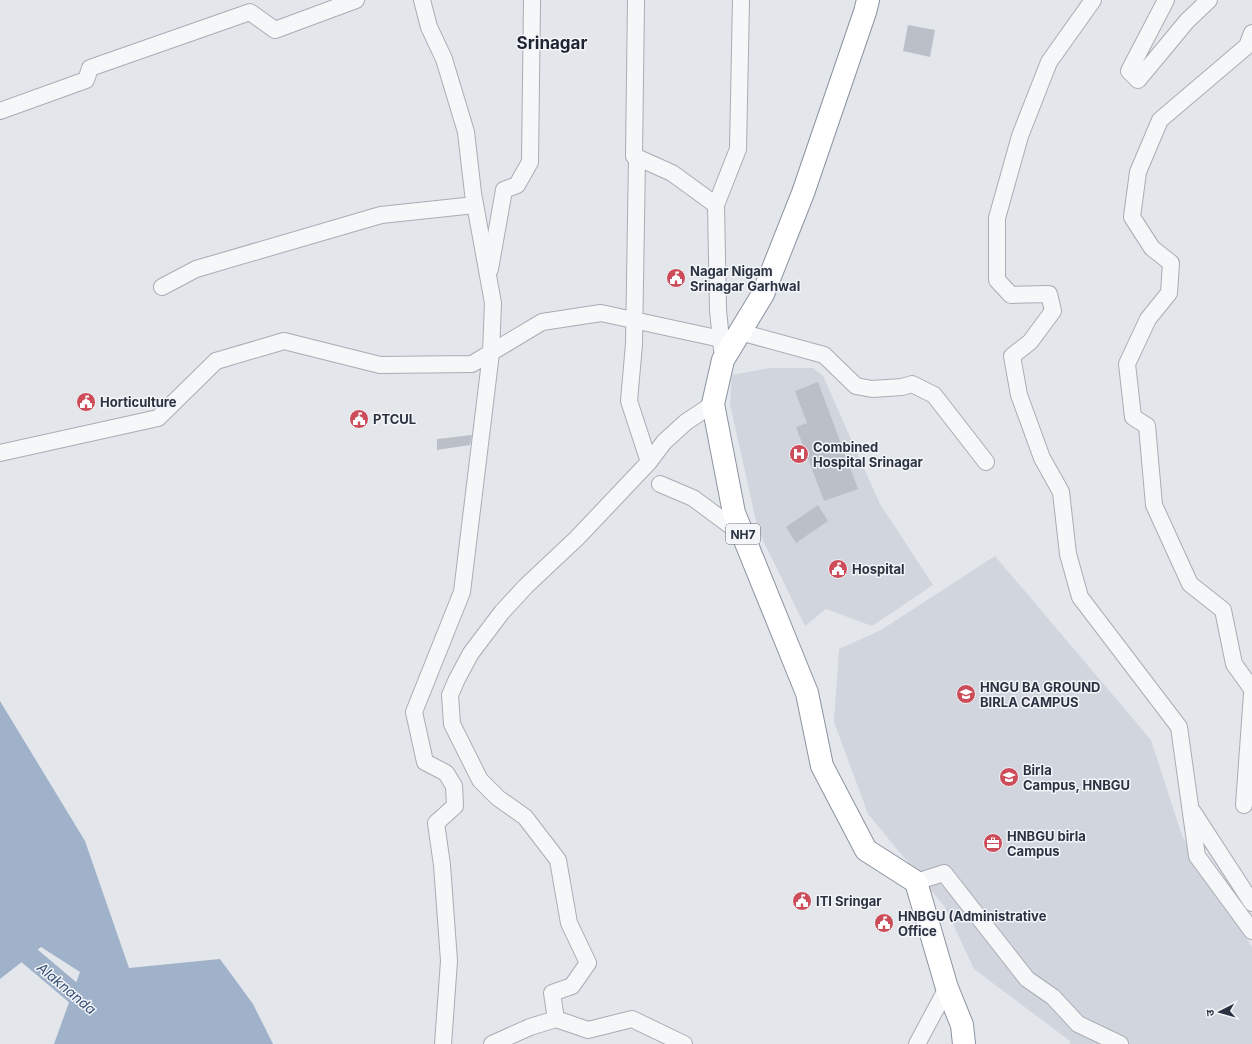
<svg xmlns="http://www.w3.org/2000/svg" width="1252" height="1044" font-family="Inter,'Noto Sans Devanagari',sans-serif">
	<rect width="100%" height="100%" fill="#e3e6eb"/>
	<!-- built -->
	<g fill="#d1d5dd">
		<polygon points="770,368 813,368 823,376 880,504 933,585 872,626 826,609 805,626 758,530 730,404 732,375"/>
		<polygon points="995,556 1151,740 1182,836 1252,947 1252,1044 1070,1044 1070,1041 974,969 945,907 868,814 834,722 839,649 881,630"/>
	</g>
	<!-- water -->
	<polygon fill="#9fb2ca" points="0,701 85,841 129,968 220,959 253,1004 273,1044 54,1044 80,972 41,947 0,979"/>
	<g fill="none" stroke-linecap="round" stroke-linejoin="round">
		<!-- river -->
		<polyline stroke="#9fb2ca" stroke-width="20" points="0,931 134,1044"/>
	</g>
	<!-- building -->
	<g fill="#bbbfc8">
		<polygon points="908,25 935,30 930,57 903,51"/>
		<polygon points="818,382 858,489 824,501 796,427 807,423 795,391"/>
		<polygon points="472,435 470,445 437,450 437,439"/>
		<polygon points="818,505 828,521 796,543 786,527"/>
	</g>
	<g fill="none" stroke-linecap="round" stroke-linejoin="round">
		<!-- minor casing -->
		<g stroke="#a8adb5" stroke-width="18">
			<g id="minor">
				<polyline points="422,0 429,27 444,59 466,132 473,193 493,303 491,353 462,592 414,712 425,762 446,773 454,786 455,806 436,823 442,865 449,961 443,1044"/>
				<polyline points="636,0 634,156 672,173 716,205"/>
				<polyline points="1093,0 1049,62 1020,136 997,218 997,280 1011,295 1049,294 1053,311 1030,342 1012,356 1019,395 1042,458 1061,492 1068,554 1080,597 1179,727 1197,856 1252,931"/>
				<polyline points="1166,0 1129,71 1138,80 1187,21 1209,0"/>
				<polyline points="1252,33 1247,46 1160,120 1138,172 1132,217 1152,248 1171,263 1169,293 1148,319 1127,364 1133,417 1147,426 1154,505 1190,584 1223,610 1234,664 1252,689"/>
				<polyline points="0,111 86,80 90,68 250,12 275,30 356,0"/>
				<polyline points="637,158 634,344 629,401 649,462"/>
				<polyline points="490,269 504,190 517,185 530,162 532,0"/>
				<polyline points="162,287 196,269 381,215 475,205"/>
				<polyline points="740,332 824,355 856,386 872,389 902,387 912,384 934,395 986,462"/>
				<polyline points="722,350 718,310 716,205 738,149 741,0"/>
				<polyline points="0,453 158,418 216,361 284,341 380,365 472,364 542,322 601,313 721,339"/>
				<polyline points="660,484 693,498 743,535"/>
				<polyline points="1244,805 1252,694"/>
				<polyline points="1193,812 1252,903"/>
				<polyline points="916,882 944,873 1027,979 1053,997 1078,1024 1120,1044"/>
				<polyline points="556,1019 588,1030 632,1019 684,1044"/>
				<polyline points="492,1044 530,1027 556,1019 552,993 572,986 588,963 569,923 558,860 525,817 498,798 480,780 452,724 450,695 457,679 471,653 502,612 526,586 577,538 649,462 664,442 686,422 713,404"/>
				<polyline points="917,1044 947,988"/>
			</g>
		</g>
		<!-- highway casing -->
		<g stroke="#8b93a2" stroke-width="24">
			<polyline id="highway" points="868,0 865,12 803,193 763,294 723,360 713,404 734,513 807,693 822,766 866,850 916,882 947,988 962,1025 964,1044"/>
		</g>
		<!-- minor -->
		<use href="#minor" stroke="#f6f7f9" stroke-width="16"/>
		<!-- highway -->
		<use href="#highway" stroke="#fff" stroke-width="22"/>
	</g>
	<!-- icons -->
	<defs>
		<g id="civic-disc" transform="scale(1)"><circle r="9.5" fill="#cc4c5a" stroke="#f3f5f8"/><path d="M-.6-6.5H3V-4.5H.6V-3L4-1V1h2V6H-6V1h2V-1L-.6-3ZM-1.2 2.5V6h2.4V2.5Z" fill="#fff"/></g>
		<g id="hospital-disc" transform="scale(1)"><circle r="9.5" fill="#cc4c5a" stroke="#f3f5f8"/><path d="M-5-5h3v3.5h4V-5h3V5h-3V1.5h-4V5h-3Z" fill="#fff"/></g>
		<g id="university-disc" transform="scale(1)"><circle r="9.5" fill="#cc4c5a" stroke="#f3f5f8"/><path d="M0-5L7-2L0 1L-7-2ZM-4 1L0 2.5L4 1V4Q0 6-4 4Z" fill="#fff"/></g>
		<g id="office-disc" transform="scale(1)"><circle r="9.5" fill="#cc4c5a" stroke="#f3f5f8"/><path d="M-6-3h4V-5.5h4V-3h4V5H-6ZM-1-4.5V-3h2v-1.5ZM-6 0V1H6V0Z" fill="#fff"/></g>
	</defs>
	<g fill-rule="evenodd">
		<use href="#civic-disc" x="676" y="278"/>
		<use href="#civic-disc" x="86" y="402"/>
		<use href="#civic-disc" x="359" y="419"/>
		<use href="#hospital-disc" x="799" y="454"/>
		<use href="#civic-disc" x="838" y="569"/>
		<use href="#university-disc" x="966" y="694"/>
		<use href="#university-disc" x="1009" y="777"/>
		<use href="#office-disc" x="993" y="843"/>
		<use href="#civic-disc" x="802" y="901"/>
		<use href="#civic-disc" x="884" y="923"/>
	</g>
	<g text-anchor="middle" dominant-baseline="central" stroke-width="3" stroke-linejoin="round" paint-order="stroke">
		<!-- shield labels -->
		<rect fill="#f3f5f8" stroke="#676d79" stroke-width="1" x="726" y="524" width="34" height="20" rx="3"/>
		<g font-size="12" font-weight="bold" fill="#2b3343">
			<text x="743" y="534">NH7</text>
		</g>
		<!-- poi labels -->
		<g font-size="13" font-weight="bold" fill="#2b3343" stroke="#f3f5f8" text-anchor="start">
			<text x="690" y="271">Nagar Nigam<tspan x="690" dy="15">Srinagar Garhwal</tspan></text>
			<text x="100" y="402">Horticulture</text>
			<text x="373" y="419">PTCUL</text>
			<text x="813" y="447">Combined<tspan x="813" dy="15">Hospital Srinagar</tspan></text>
			<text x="852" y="569">Hospital</text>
			<text x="980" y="687">HNGU BA GROUND<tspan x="980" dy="15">BIRLA CAMPUS</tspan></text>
			<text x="1023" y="770">Birla<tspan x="1023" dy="15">Campus, HNBGU</tspan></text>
			<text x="1007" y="836">HNBGU birla<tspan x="1007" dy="15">Campus</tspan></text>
			<text x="816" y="901">ITI Sringar</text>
			<text x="898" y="916">HNBGU (Administrative<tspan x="898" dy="15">Office</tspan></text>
		</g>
		<!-- water labels -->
		<g font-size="14" font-style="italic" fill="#365077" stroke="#f3f5f8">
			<text transform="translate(67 988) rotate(40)">Alaknanda</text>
		</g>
		<!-- district labels -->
		<g font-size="17" font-weight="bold" fill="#1d2434" stroke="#f3f5f8">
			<text x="552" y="43">Srinagar</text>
		</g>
	</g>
	<!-- north arrow -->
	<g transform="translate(1220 1012) rotate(264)" stroke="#f3f5f8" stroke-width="3" paint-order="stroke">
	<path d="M0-3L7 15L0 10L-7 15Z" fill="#2b3343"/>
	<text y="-6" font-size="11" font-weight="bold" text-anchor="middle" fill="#2b3343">उ</text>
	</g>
</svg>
